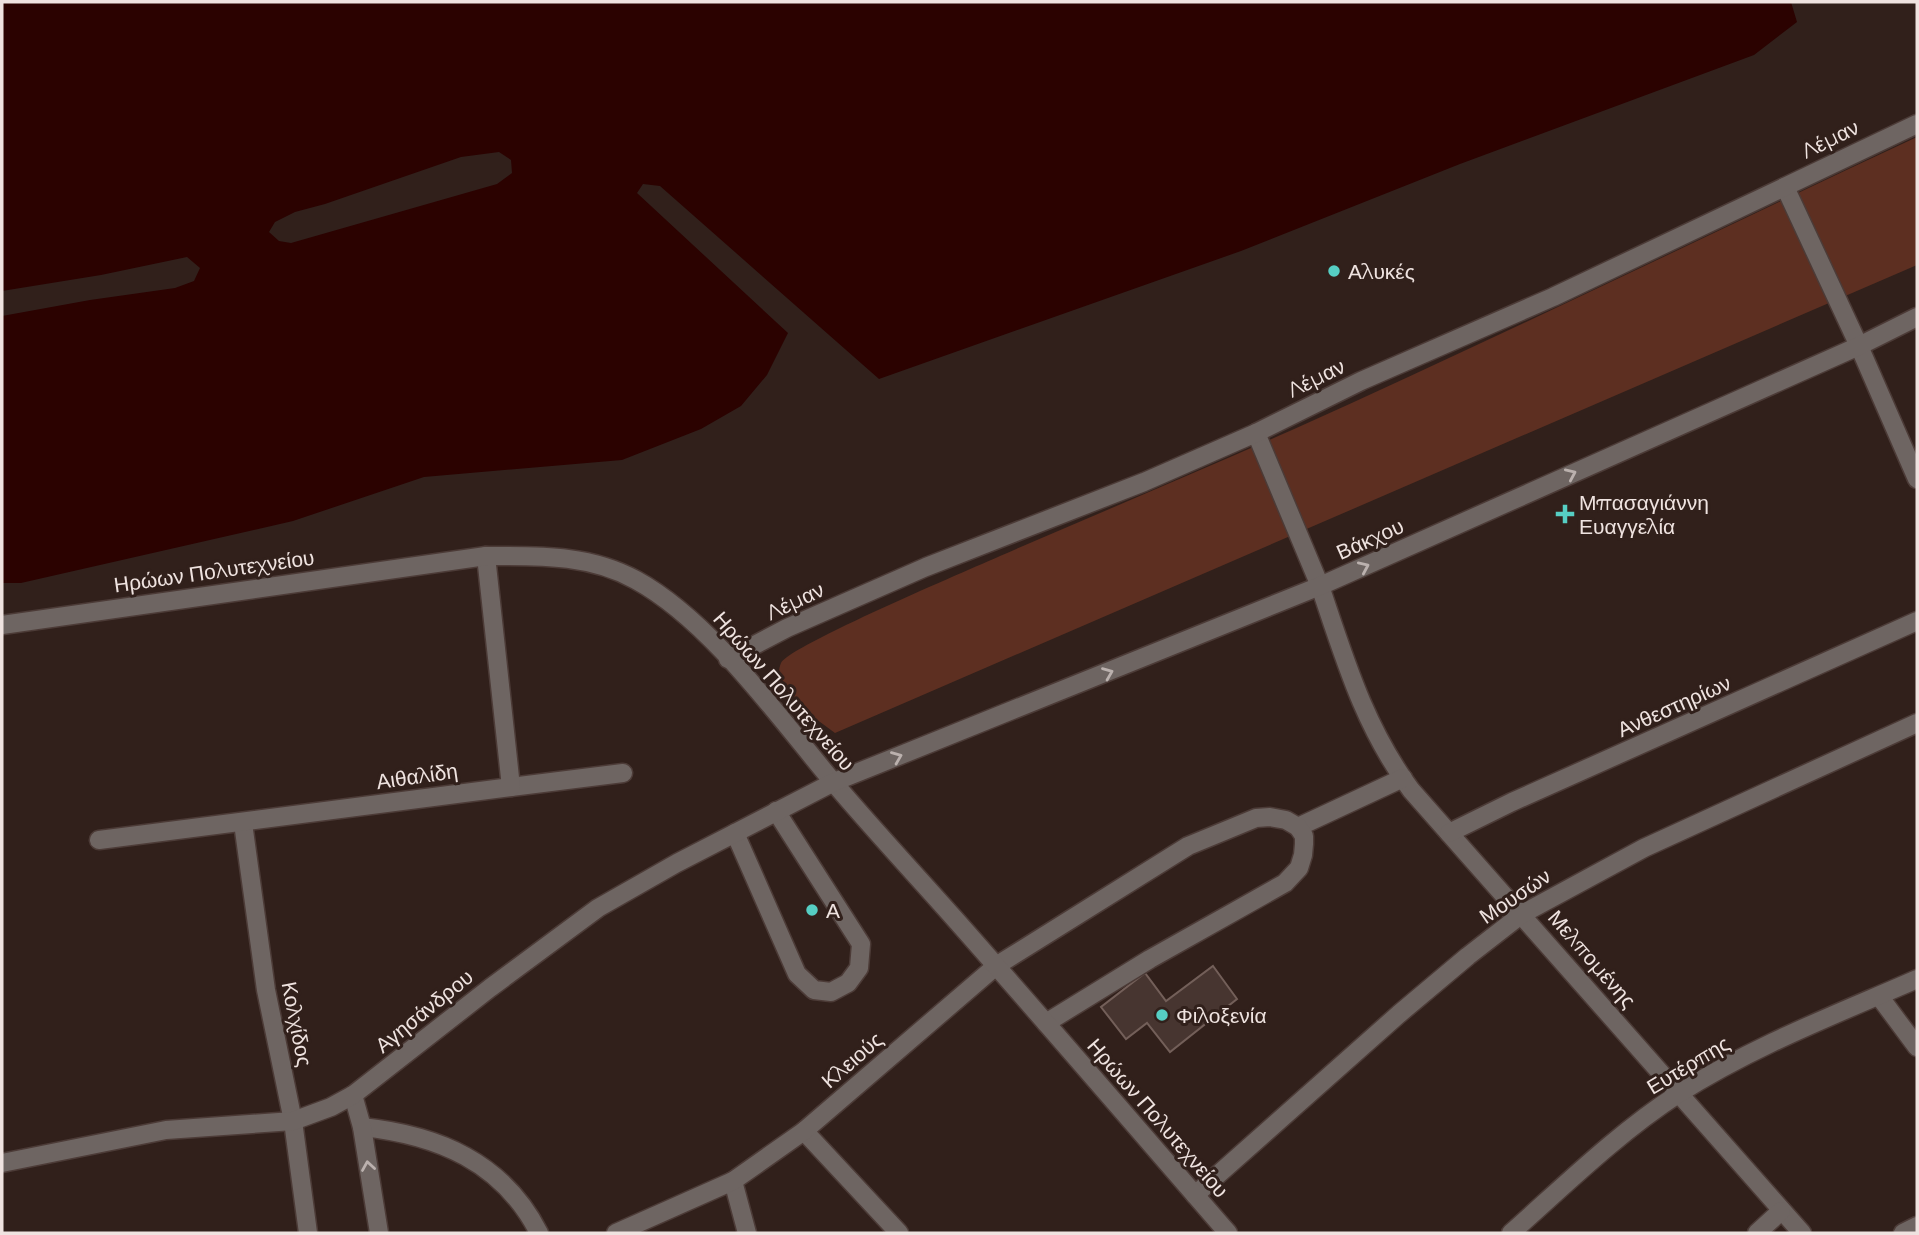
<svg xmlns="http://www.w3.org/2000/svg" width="1919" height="1235" font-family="Montserrat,sans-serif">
	<rect width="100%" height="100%" fill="#31201b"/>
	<!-- green -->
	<path fill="#5d2f21" d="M 1917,137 L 1917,265 L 835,733 C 817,719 769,690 781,663 C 789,646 971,569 1000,556 C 1097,514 1195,473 1292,430 C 1502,336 1709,234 1917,137 Z"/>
	<!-- water -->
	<polygon fill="#2b0200" points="2,2 1791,2 1797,22 1754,55 1460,164 1241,251 879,379 660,186 643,184 637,193 788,333 767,375 741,406 701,429 622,460 424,477 293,521 21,583 2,583"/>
	<!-- pier -->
	<g fill="#31201b">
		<polygon points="499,152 511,160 512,173 497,184 291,243 279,241 269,232 275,222 295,212 325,204 461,157"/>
		<polygon points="187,257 200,268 194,281 175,288 90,300 2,316 2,291 101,275"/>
	</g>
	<!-- building -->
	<polygon fill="#473530" stroke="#735f59" stroke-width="2" points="1213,966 1237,999 1170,1052 1147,1023 1126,1039 1101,1007 1145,973 1166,1001"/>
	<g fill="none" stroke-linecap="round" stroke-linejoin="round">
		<!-- service casing -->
		<g stroke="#4c3b37" stroke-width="21">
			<g id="service">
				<polyline points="511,787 623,773"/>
				<polyline points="735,833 797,974 814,990 831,992 848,983 859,968 861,944 776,811"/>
				<path d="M 362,1127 C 438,1135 503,1162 539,1233"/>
			</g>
		</g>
		<!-- pedestrian casing -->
		<g stroke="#4c3b37" stroke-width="21">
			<g id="pedestrian">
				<polyline points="1785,187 1859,346"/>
				<polyline points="1256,433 1320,586"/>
			</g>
		</g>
		<!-- minor casing -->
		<g stroke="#4c3b37" stroke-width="21">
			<g id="minor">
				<polyline points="1859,346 1917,479"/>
				<path d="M 1320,586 C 1345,660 1364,726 1411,790 L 1802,1233"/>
				<polyline points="728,659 787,628 926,567 1144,482 1256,433 1361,381 1553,297 1917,124"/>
				<polyline points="243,823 266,990 293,1121 308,1233"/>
				<polyline points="1298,827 1403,778"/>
				<polyline points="1449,833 1512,802 1917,621"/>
				<polyline points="99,840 511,787 486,556"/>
				<polyline points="1879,996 1917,1047"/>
				<polyline points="353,1095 362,1127 379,1233"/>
				<polyline points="804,1131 899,1233"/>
				<polyline points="733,1181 747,1233"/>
				<polyline points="1195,1195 1399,1014 1468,956 1522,914 1644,848 1917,723"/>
				<polyline points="616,1233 733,1181 804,1131 996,966 1188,846 1256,818 1270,817 1286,820 1298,827 1304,836 1304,844 1303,855 1299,868 1285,883 1150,959 1046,1023"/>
				<path d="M 1511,1233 C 1565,1185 1618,1133 1678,1094 C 1753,1046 1837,1014 1917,979"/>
				<polyline points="1757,1233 1781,1211"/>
				<polyline points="1903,1233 1917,1226"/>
			</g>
		</g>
		<!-- tertiary casing -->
		<g stroke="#4c3b37" stroke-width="21">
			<g id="tertiary">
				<path d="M 2,625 L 486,556 C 538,556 589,554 636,580 C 711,621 779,718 834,783 C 873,829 914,873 954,918 C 1046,1022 1137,1128 1228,1233"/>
				<polyline points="2,1163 166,1130 293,1121 331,1107 353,1095 490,988 598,908 677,863 834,782 1320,586 1859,346 1917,317"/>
			</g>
		</g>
		<!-- service -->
		<use href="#service" stroke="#6e6562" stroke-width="18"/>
		<!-- pedestrian -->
		<use href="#pedestrian" stroke="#6e6562" stroke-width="18"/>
		<!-- minor -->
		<use href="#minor" stroke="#6e6562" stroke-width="18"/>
		<!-- tertiary -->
		<use href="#tertiary" stroke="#6e6562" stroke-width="18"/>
	</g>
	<!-- one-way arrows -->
	<defs><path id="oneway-chevron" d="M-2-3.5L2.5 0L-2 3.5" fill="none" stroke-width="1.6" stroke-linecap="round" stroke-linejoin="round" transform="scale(1.75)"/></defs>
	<g stroke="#bbb1ae">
		<use href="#oneway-chevron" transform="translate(1571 474) rotate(-24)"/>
		<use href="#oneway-chevron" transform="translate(1364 567) rotate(-24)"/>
		<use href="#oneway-chevron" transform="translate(1108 673) rotate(-22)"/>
		<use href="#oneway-chevron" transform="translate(897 757) rotate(-22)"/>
		<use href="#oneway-chevron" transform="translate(368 1166) rotate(-99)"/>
	</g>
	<!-- markers -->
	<g fill="#56cec3" stroke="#31201b" stroke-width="2.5">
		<circle cx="1334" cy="271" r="7"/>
		<path d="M1561.5 503.5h7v7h7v7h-7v7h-7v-7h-7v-7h7z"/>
		<circle cx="812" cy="910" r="7"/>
		<circle cx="1162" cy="1015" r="7"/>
	</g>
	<g text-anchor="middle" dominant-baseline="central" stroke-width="6" stroke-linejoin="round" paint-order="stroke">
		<!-- street labels -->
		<g font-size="21" fill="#efe3e0" stroke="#31201b">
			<text transform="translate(1830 139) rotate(-26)">Λέμαν</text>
			<text transform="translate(1316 378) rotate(-26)">Λέμαν</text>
			<text transform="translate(1370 539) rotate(-24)">Βάκχου</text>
			<text transform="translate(214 571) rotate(-8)">Ηρώων Πολυτεχνείου</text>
			<text transform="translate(795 601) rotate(-25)">Λέμαν</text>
			<text transform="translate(784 691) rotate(49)">Ηρώων Πολυτεχνείου</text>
			<text transform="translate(1674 706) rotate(-24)">Ανθεστηρίων</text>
			<text transform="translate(417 776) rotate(-8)">Αιθαλίδη</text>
			<text transform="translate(1515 896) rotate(-34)">Μουσών</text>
			<text transform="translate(1592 959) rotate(49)">Μελπομένης</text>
			<text transform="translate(424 1011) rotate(-39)">Αγησάνδρου</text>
			<text transform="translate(297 1024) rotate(79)">Κολχίδος</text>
			<text transform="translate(852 1060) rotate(-41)">Κλειούς</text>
			<text transform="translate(1688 1065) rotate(-31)">Ευτέρπης</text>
			<text transform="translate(1158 1118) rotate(49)">Ηρώων Πολυτεχνείου</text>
		</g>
		<!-- poi labels -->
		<g font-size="21" fill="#efe3e0" stroke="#31201b" text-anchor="start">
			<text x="1348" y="271">Αλυκές</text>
			<text x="1579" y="502">Μπασαγιάννη<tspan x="1579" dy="24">Ευαγγελία</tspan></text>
			<text x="826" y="910">Α</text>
			<text x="1176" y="1015">Φιλοξενία</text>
		</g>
	</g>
	<!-- border -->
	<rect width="1919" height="1235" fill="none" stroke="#efe3e0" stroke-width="7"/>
</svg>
